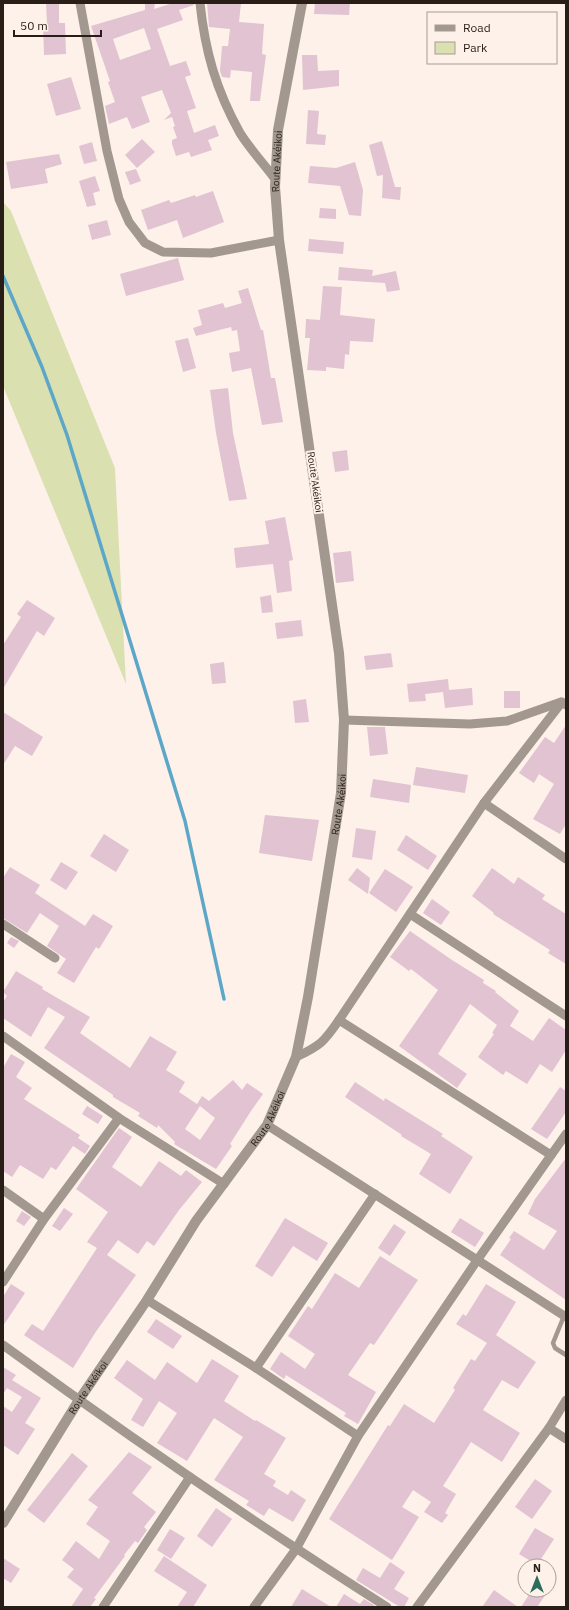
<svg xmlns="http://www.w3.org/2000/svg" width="569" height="1610" font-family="'IBM Plex Sans',sans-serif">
	<rect width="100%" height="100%" fill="#fdf1ea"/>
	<!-- green -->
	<polygon fill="#dbe0b0" points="3,202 11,211 115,468 126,684 3,386"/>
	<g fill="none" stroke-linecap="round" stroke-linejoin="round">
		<!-- stream -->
		<polyline stroke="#5ca7c8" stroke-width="3.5" points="3,276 42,367 67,435 185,821 224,999"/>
	</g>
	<!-- building -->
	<g fill="#e1c3d2" fill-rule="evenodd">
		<polygon points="46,3 59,3 59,23 65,23 66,54 44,55 43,24 47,24"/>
		<path d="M 145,3 L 155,3 L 154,9 L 173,3 L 194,3 L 194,5 L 179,10 L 183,20 L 157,29 L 170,66 L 186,61 L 191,75 L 185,77 L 196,108 L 187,111 L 194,133 L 215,125 L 219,136 L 208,140 L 212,150 L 191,157 L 189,152 L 176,156 L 172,144 L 172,140 L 177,138 L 173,127 L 175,126 L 172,117 L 164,120 L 171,113 L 162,90 L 141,97 L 150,122 L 132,129 L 127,117 L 109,124 L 105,106 L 115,102 L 108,82 L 110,81 L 91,26 L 145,10 ZM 144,28 L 151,49 L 120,60 L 113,39 Z"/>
		<polygon points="207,3 241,3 239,22 264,24 262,54 266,55 260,101 250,101 252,72 231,70 230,78 222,77 220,71 222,46 228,46 230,29 209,27"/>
		<polygon points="315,3 350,3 349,15 314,14"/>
		<polygon points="302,55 317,55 318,71 339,70 339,86 303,90"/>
		<polygon points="71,77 81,109 56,116 47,84"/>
		<polygon points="308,110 319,111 317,134 326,135 325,145 306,144"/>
		<polygon points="142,139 155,152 137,168 125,155"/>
		<polygon points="382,141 395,187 401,187 400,200 382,198 383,175 377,176 369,145"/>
		<polygon points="92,142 97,161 84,164 79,146"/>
		<polygon points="59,154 62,164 45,169 48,183 11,189 6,162"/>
		<polygon points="355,162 363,190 361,216 349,215 340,186 308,183 310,166 336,168"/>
		<polygon points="136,169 141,181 130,185 125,172"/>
		<polygon points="95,176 100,191 93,193 96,205 87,207 79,181"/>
		<polygon points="213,191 224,222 183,238 177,220 148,230 141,210 169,200 171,203 195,195 196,197"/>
		<polygon points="320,208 336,209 336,219 319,218"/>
		<polygon points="107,220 111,235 92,240 88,225"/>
		<polygon points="309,239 344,242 343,254 308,251"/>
		<polygon points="178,258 184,280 126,296 120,274"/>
		<polygon points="339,267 373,270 372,276 396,271 400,290 387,292 385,283 338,280"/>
		<polygon points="323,286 342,287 340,315 375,319 373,342 350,341 349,355 345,354 344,369 326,367 326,371 307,370 310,338 305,338 306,319 320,320"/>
		<polygon points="248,288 261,330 263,330 271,378 275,378 283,422 262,425 251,368 232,372 229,353 240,351 237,330 232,331 231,327 196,336 193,328 202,325 198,310 223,303 225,308 242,303 238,291"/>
		<polygon points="188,338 196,368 183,372 175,341"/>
		<polygon points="228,388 233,433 247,499 229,501 216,433 210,390"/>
		<polygon points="347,450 349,470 335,472 332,452"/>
		<polygon points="285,517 293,560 289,561 292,591 277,593 273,564 236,568 234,548 269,544 265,521"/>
		<polygon points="351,551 354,581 336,583 333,553"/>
		<polygon points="271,595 273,612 262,613 260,597"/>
		<polygon points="27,600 55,618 44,636 37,631 3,689 3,645 21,617 17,614"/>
		<polygon points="301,620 303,636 277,639 275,623"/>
		<polygon points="391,653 393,667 366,670 364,656"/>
		<polygon points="224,662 226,683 212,684 210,664"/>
		<polygon points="448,679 449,690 472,688 473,705 445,708 443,692 425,694 426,701 409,702 407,684"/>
		<rect x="504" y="691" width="16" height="17"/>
		<polygon points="306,699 309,722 295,723 293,701"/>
		<polygon points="3,712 43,737 32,756 15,746 3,765"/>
		<polygon points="566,725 566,824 560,834 533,819 554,784 539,774 534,783 519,773 545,737 554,743"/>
		<polygon points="367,727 385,727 388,754 370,756"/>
		<polygon points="416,767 468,775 465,793 413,785"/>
		<polygon points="373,779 411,785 409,803 370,797"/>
		<polygon points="265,815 319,820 312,861 259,853"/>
		<polygon points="356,828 376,831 372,860 352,857"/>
		<polygon points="104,834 129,850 116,872 90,856"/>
		<polygon points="406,835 437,856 428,870 397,850"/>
		<polygon points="61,862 78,872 66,890 50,880"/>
		<polygon points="10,867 40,885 35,893 85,926 93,914 113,926 99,949 96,947 74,983 57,973 66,959 47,946 59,926 40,913 27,933 3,918 3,878"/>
		<polygon points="357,868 370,878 368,894 348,880"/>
		<polygon points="492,868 514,884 518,877 545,895 542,899 566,914 566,964 548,953 550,950 493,914 494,913 472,896"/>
		<polygon points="385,869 413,887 396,912 369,893"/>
		<polygon points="432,899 450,912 441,925 423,913"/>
		<polygon points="410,931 452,960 484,980 483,983 496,991 495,992 519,1011 510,1026 533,1041 549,1018 566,1030 566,1050 552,1072 540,1064 527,1084 506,1071 503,1075 478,1057 494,1034 492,1033 497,1025 470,1004 438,1054 467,1074 457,1088 399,1046 438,990 411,969 409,971 390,957"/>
		<polygon points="11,937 19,941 14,948 7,943"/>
		<path d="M 16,971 L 43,987 L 42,989 L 90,1017 L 80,1033 L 130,1068 L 150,1036 L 177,1052 L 166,1070 L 185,1082 L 179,1092 L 197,1104 L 202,1096 L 209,1101 L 233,1080 L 242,1090 L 247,1083 L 263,1094 L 251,1111 L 230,1144 L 232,1146 L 216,1169 L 174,1144 L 175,1142 L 158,1125 L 157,1128 L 138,1116 L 140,1113 L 113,1097 L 113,1095 L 44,1048 L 65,1017 L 48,1007 L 31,1037 L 3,1018 L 3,1002 L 7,996 L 3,992 ZM 200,1106 L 215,1118 L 200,1140 L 185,1129 Z"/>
		<polygon points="11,1054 25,1062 16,1077 32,1088 24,1099 80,1135 78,1138 90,1146 85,1154 73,1146 56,1170 51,1167 43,1179 20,1165 12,1177 3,1171 3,1068"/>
		<polygon points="355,1082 384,1101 385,1098 443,1134 441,1136 473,1157 450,1194 419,1174 431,1154 401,1136 402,1135 345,1097"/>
		<polygon points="560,1087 566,1091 566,1112 547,1139 531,1129"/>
		<polygon points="87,1106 103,1116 98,1124 82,1114"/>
		<polygon points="119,1128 132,1137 112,1167 141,1187 159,1161 181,1176 186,1170 202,1182 179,1210 154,1246 147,1241 138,1254 118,1240 107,1255 136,1275 95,1333 73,1368 24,1335 32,1324 43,1331 97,1248 87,1242 108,1212 76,1189"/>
		<polygon points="566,1158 566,1300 500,1255 511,1239 509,1238 514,1231 544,1250 557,1231 528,1214 535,1199"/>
		<polygon points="64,1208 73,1214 60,1231 52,1226"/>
		<polygon points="22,1211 31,1217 24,1226 16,1221"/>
		<polygon points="285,1218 328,1243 317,1261 293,1246 272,1277 255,1266"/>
		<polygon points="460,1218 484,1233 475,1247 451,1232"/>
		<polygon points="394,1224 406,1232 390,1256 378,1248"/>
		<polygon points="380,1256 418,1280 374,1345 370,1343 348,1375 376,1392 358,1424 344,1416 346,1413 286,1375 284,1379 270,1369 281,1352 305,1369 315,1354 288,1336 308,1306 312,1309 335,1273 359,1288"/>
		<polygon points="11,1284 25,1293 3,1326 3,1297"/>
		<polygon points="486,1284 516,1302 496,1335 536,1362 518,1389 502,1380 483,1410 520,1433 502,1462 471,1442 443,1486 456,1494 445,1513 448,1515 442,1523 424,1512 431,1502 413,1490 402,1507 419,1517 392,1560 329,1519 388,1425 390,1426 404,1404 434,1423 455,1390 453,1388 471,1359 475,1361 487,1343 456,1324 463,1314 466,1316"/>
		<polygon points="156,1319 182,1336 173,1349 147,1332"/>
		<polygon points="212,1359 239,1376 224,1401 255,1421 256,1420 286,1438 264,1474 276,1481 273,1486 288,1495 291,1490 306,1500 293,1522 269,1508 264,1516 246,1505 249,1501 214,1480 243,1437 214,1418 187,1461 157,1443 177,1413 159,1401 143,1427 131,1420 143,1399 114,1378 127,1360 155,1380 167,1362 197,1383"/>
		<polygon points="3,1367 16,1375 12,1380 41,1398 25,1423 35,1429 18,1455 3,1445 3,1406 12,1412 22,1397 7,1388 3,1394"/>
		<polygon points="129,1452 152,1467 132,1493 156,1512 144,1527 147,1530 138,1543 135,1541 124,1555 125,1556 94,1598 96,1599 90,1607 71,1607 83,1589 67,1577 74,1569 62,1560 76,1541 99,1559 110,1541 86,1524 98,1507 88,1500"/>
		<polygon points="72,1453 88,1466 44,1523 27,1510"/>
		<polygon points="535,1479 552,1491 532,1519 515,1507"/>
		<polygon points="216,1508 232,1519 212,1547 197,1536"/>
		<polygon points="535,1528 554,1539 537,1565 519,1554"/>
		<polygon points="170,1529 185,1538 171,1559 157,1550"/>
		<polygon points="164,1556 207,1585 193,1607 177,1607 187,1592 154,1571"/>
		<polygon points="3,1558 20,1569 11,1583 3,1578"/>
		<polygon points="390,1562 405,1572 394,1589 409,1598 404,1607 400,1607 356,1580 363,1568 380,1578"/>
		<polygon points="302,1589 331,1607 291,1607"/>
		<polygon points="494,1590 518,1607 482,1607"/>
		<polygon points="532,1590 549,1590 537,1607 521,1607"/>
		<polygon points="344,1594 360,1604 364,1599 374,1605 373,1607 336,1607"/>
	</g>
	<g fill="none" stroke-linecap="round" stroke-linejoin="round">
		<!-- service -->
		<polyline stroke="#a2988f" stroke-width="4.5" points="564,1316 553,1343 555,1348 566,1355"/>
		<!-- minor -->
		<g stroke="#a2988f" stroke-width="9">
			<polyline points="80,3 107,151 119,199 129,222 145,243 163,252 211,253 279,240"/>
			<path d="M 200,3 C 205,51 216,90 240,133 C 250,149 264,164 275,179"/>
			<polyline points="344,720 470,724 507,721 561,702"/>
			<polyline points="484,803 566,859"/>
			<polyline points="410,914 566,1016"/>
			<polyline points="3,924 55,958"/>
			<polyline points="339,1020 484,803 562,702 566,705"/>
			<polyline points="3,1036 119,1118 224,1184"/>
			<path d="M 296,1057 C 320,1046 324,1042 339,1020 L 551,1155"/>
			<polyline points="267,1125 566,1317"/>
			<polyline points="3,1190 44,1219"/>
			<polyline points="3,1282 44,1219 119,1118"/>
			<polyline points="147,1300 256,1368 358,1436"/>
			<path d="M 3,1345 C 128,1436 256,1524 387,1607"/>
			<polyline points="256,1368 375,1194"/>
			<polyline points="549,1428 566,1439"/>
			<polyline points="103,1607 190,1477"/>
			<polyline points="254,1607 296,1549 358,1436 478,1259 566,1134"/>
			<polyline points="417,1607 549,1428 566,1400"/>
		</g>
		<!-- tertiary -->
		<path stroke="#a2988f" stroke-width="10" id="s1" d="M 3,1523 L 79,1400 L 147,1300 L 196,1221 L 267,1125 L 296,1057 L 308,997 L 341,793 L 344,720 L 339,653 L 279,240 L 275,187 L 278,130 L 302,3"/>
	</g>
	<g text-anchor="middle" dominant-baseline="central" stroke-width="4" stroke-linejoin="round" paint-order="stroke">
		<!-- street labels -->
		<g font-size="10" fill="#281d17" stroke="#fdf1ea">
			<text stroke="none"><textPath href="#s1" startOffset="1456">Route Akéikoi</textPath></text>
			<text transform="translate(315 482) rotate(82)">Route Akéikoi</text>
			<text stroke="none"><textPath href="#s1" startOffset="808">Route Akéikoi</textPath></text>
			<text stroke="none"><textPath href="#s1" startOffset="484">Route Akéikoi</textPath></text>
			<text stroke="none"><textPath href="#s1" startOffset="160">Route Akéikoi</textPath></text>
		</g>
	</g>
	<!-- border -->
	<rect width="569" height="1610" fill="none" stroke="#281d17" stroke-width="8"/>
	<!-- legend -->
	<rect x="427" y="12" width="130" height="52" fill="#fdf1ea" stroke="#a89c96"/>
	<rect x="435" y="25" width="20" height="6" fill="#a2988f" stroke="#a89c96"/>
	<text x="463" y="32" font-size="12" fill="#281d17">Road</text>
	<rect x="435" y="42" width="20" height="12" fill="#dbe0b0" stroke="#a89c96"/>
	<text x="463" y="52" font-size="12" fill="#281d17">Park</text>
	<!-- north arrow -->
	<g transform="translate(537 1578)"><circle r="19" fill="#fdf1ea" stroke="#a89c96"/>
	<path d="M0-3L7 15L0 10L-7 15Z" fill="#2c6c5b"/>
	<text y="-6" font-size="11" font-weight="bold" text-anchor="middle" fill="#281d17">N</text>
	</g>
	<!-- scale -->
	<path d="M14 30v6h87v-6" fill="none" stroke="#281d17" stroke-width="2"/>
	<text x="20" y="30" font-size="12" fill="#281d17" stroke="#fdf1ea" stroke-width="3" paint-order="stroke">50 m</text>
</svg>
